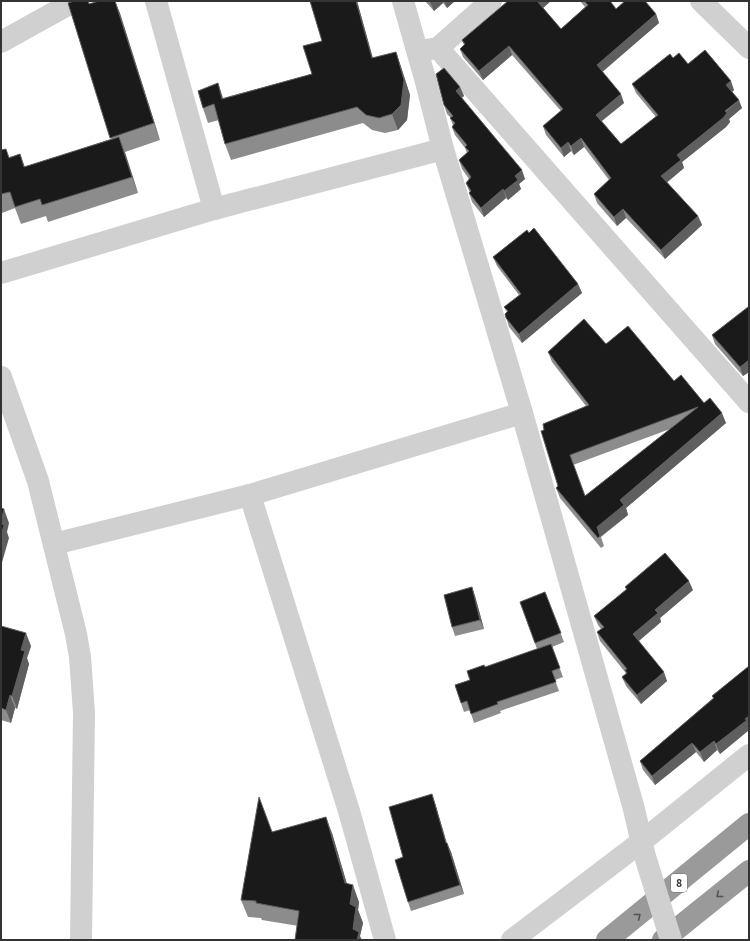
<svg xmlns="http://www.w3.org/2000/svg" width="750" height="941" font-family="'PT Sans',sans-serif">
	<rect width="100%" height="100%" fill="#fff"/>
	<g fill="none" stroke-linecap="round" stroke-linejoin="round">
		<!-- minor -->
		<g stroke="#d0d0d0" stroke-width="22">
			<polyline points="156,1 214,209"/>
			<polyline points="403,1 426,82 443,149 522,413 634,809 644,853"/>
			<polyline points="701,1 749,48"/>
			<polyline points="1,42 75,1"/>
			<polyline points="438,48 749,402"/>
			<polyline points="425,50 438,48 491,1"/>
			<polyline points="1,273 214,209 443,149"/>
			<polyline points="1,377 38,481 76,634 80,657 84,713 81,940"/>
			<polyline points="250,495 349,811 385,940"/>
			<polyline points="54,544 250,495 522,413"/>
			<polyline points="512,940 641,842 749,755"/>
		</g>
		<!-- highway -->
		<g stroke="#9a9a9a" stroke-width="22">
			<polyline points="607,940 749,824"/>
			<polyline points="663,940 749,871"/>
		</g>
		<!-- minor-bridge -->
		<polyline stroke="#d0d0d0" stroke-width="22" points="644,853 671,940"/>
	</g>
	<!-- wall -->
	<g fill="#8c8c8c" fill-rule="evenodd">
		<polygon points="88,1 90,4 115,1 160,140 125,152 138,193 48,222 46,216 21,224 15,208 2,213 1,210 1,150 9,157 20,154 25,167 111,139 68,3"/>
		<polygon points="310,1 357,1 373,58 396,52 401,67 410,95 407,120 398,130 385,133 372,130 363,123 231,160 225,144 219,120 208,123 203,108 218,83 223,98 312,74 322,41"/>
		<polygon points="425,1 455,1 447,8 443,3 434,11"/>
		<polygon points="580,1 610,1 616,9 656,14 659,23 602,71 624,103 602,121 621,144 656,117 636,93 632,84 673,58 688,64 734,90 732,92 742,108 729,119 730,122 726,127 682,162 684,168 667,182 698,216 702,225 665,259 626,218 617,226 597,203 594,194 609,180 584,147 574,155 571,151 564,157 546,135 543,126 561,111 512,55 483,80 463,57 460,49 464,45 462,40 543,8 561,29 585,7"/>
		<polygon points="460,87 464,96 461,98 525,179 519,184 521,189 508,200 506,198 484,217 472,202 469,193 470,193 466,183 469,179 462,169 459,160 467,153 465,148 455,135 452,127 453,125 450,118 451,118 447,114 444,105"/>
		<polygon points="529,233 578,284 582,293 522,343 509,327 505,314 507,312 504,307 519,295 497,266 493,257"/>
		<polygon points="749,307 749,372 743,376 715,344 712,335"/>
		<path d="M 606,344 L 674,381 L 704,403 L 726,423 L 626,508 L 628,515 L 601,537 L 604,546 L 601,548 L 560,498 L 556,488 L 558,486 L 544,430 L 586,406 L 552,362 L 548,352 ZM 670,429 L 585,496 L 573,465 Z"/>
		<polygon points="625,587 693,590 660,618 661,622 639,641 667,681 641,704 626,686 622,677 626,674 625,672 600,641 597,632 601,629 598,625 594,616 626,590"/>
		<polygon points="545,592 564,642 552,647 563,677 555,680 559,691 500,711 501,713 474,723 470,710 464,712 455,685 470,680 537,649 520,602"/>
		<polygon points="475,596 484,629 455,636 452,627"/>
		<polygon points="1,626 31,646 27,658 29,664 17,709 15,708 11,723 1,720"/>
		<polygon points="749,666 749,730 720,754 717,750 704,762 696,752 655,785 643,770 640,761 713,698 712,696"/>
		<polygon points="435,803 447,843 451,852 464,894 411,911 408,902 403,857"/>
		<polygon points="272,832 332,833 347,884 359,902 358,910 363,923 360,936 262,920 261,918 248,917 241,900"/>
	</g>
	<!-- shaded-wall -->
	<g fill="#5f5f5f">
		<polygon points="115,1 120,13 160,140 154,123"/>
		<polygon points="356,1 357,1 377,74 372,58"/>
		<polygon points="431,1 442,1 443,3 434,11 430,2"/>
		<polygon points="444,1 455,1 447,8"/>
		<polygon points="537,1 551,1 541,10"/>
		<polygon points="656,14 659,23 600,74 597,65"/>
		<polygon points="509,46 512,55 483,80 479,71"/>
		<polygon points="396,52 401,67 410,95 407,120 398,130 392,114"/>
		<polygon points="731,81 734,90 730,94 726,85"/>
		<polygon points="218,83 223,99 222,99"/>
		<polygon points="460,87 464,96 459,100 456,91"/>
		<polygon points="621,94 624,103 599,123 596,115"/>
		<polygon points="739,100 742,108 729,119 730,122 726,127 682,162 684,168 664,185 661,176 677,155"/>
		<polygon points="119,137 125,153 138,193 132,177"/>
		<polygon points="581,138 584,147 574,155 571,146"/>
		<polygon points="568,142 571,151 564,157 561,148"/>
		<polygon points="522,170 525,179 519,184 521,189 508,200 504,191 515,176"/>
		<polygon points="503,189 506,198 484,217 481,208"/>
		<polygon points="623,209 626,218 617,226 614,217"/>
		<polygon points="698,216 702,225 665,259 661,250"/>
		<polygon points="578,284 582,293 522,343 519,334"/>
		<polygon points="749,360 749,372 743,376 740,367"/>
		<polygon points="722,413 726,423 626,508 628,515 600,537 597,527 620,500"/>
		<polygon points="4,509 9,523 7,532 9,538 1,566 1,522"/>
		<polygon points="689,581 693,590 660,618 661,622 636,643 633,634 655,610"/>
		<polygon points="472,587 475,596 484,629 480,620"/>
		<polygon points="26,633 31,646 27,658 29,664 17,709 12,696 21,650"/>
		<polygon points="664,672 667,681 641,704 637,695"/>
		<polygon points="10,695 15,708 11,723 6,710"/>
		<polygon points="749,716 749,730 720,754 716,744"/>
		<polygon points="714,741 717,750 704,762 700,752"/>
		<polygon points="692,743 696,752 655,785 652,776"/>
		<polygon points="432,794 435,803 449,853 446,843"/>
		<polygon points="326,817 332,833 351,898 353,885 359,902 358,910 363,923 360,936 362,940 357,940 353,929 350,904 345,883"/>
		<polygon points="447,843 451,852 464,894 460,885"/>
	</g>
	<!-- building -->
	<g fill="#1a1a1a" stroke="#5f5f5f" fill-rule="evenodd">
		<polygon points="74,1 88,1 89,4 99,1 115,1 154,123 110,138 68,3"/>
		<polygon points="310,1 356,1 372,58 396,52 404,80 401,105 392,114 379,118 366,115 357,107 225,144 214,104 203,108 198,91 218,83 222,99 312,74 303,46 322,41"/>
		<polygon points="508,1 537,1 561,29 588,5 584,1 610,1 616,9 625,1 645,1 656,14 597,65 621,94 596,115 621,144 658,115 632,84 670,54 673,58 679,53 688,64 705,50 731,81 726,85 739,100 725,111 727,113 723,118 677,155 681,160 661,176 698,216 661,250 623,209 614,217 594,194 611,178 581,138 571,146 568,142 561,148 543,126 563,109 509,46 479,71 460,49 465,44 462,40"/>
		<polygon points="444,68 460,87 456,91 522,170 515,176 518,180 504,191 503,189 481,208 469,193 471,191 466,183 471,177 459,160 469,151 465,147 467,145 452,127 455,123 450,118 453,116 444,105 436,74"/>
		<polygon points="119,137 132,177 42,205 40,199 15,207 10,192 1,194 1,150 6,149 9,158 20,154 24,167"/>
		<polygon points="534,228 578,284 519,334 506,318 505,314 508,311 504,307 521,294 493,257 527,230 529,233"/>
		<polygon points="748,307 749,307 749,360 740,367 712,335"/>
		<path d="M 584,319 L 606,344 L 628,326 L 674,381 L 681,375 L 704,403 L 710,398 L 722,413 L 620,500 L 624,505 L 597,527 L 600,536 L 598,538 L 556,488 L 558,486 L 541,431 L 544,430 L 543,424 L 589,405 L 548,352 ZM 698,407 L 585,496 L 570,455 Z"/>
		<polygon points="1,508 4,509 1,522"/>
		<polygon points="1,524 4,525 1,536"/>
		<polygon points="665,553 689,581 655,610 658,613 633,634 664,672 637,695 622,677 627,673 625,670 627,669 597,632 604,627 594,616 627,589 625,587"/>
		<polygon points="472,587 480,620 452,627 444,595"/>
		<polygon points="545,592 561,633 535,643 520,602"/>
		<polygon points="1,626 26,633 21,650 25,651 12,696 10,695 6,710 1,708"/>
		<polygon points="551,644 560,668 552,671 556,682 497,702 498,704 471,714 467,701 461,703 455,685 470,680 467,671 484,665 485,667"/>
		<polygon points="749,666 749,716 745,719 747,720 716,744 714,741 700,752 692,743 652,776 640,761 714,698 712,696"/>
		<polygon points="432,794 446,843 447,843 460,885 408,902 395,860 403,857 389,807"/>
		<polygon points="259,797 272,832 326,817 345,883 353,885 350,904 356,907 353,929 359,932 357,940 295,940 299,911 256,903 256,901 241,900"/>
	</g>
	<!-- one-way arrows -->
	<defs><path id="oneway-chevron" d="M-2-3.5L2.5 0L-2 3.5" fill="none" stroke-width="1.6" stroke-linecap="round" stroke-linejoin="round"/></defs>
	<g stroke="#525252">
		<use href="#oneway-chevron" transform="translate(719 895) rotate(141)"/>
		<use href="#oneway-chevron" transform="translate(638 916) rotate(-39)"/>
	</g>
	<g text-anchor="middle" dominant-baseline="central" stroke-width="4" stroke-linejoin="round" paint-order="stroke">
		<!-- shield labels -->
		<rect fill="#fff" stroke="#707070" stroke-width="1" x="671" y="874" width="16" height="18" rx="3"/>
		<g font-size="11" font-weight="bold" fill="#333">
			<text x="679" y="883">8</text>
		</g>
	</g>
	<!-- border -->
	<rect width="750" height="941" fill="none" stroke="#333333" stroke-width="4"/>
</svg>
